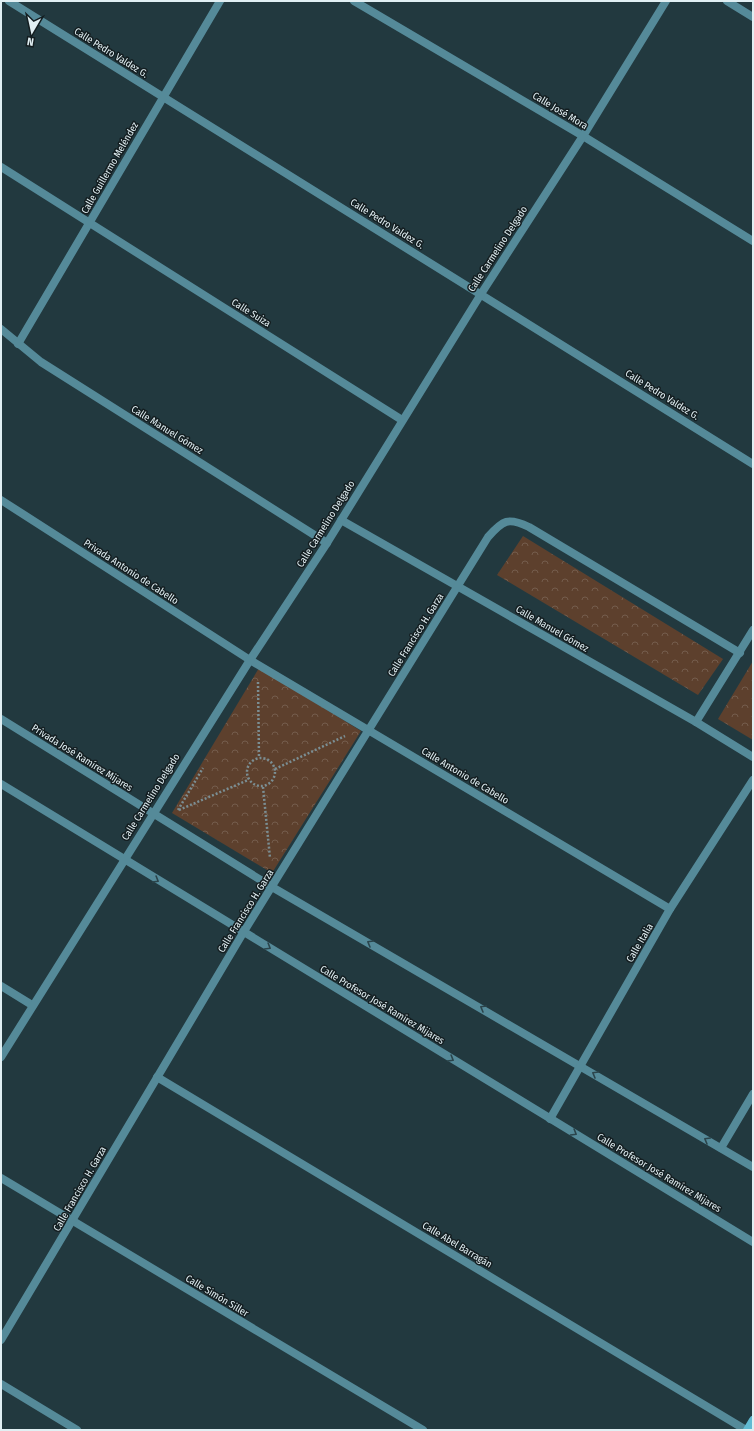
<svg xmlns="http://www.w3.org/2000/svg" width="754" height="1431" font-family="'Fira Sans Condensed',sans-serif">
	<defs>
		<pattern id="park-crowns" width="20" height="18" patternUnits="userSpaceOnUse"><rect width="20" height="18" fill="#5d402d"/><path d="M2 6a3 3 0 1 1 6 0M12 15a3 3 0 1 1 6 0" fill="none" stroke="#745c4c"/></pattern>
	</defs>
	<rect width="100%" height="100%" fill="#22393f"/>
	<!-- park -->
	<g fill="url(#park-crowns)">
		<polygon points="523,536 723,659 698,695 497,575"/>
		<polygon points="753,661 753,740 718,719"/>
		<polygon points="259,668 361,731 272,873 172,813"/>
	</g>
	<g fill="none" stroke-linecap="round" stroke-linejoin="round">
		<!-- path -->
		<g stroke="#7b8e93" stroke-width="2.5" stroke-dasharray="2 2" stroke-linecap="butt">
			<polyline points="258,682 259,758"/>
			<circle cx="261" cy="772" r="14"/>
			<polyline points="275,769 345,736"/>
			<polyline points="263,787 270,858"/>
			<polyline points="178,810 203,768"/>
			<polyline points="179,810 248,780"/>
		</g>
		<!-- street -->
		<g stroke="#558a99" stroke-width="8">
			<polyline points="9,1 753,464"/>
			<polyline points="354,1 583,136 753,241"/>
			<polyline points="727,1 753,17"/>
			<polyline points="1,167 402,420"/>
			<polyline points="1,329 41,362 327,543"/>
			<polyline points="18,344 220,1"/>
			<polyline points="1,500 250,660 670,909"/>
			<polyline points="341,520 696,722 753,757"/>
			<polyline points="1,719 272,887 753,1167"/>
			<polyline points="696,722 753,630"/>
			<polyline points="1,784 753,1242"/>
			<polyline points="1,986 32,1005"/>
			<polyline points="1,1057 250,660 327,543 481,294 583,136 666,1"/>
			<polyline points="157,1077 746,1430"/>
			<polyline points="550,1119 670,909 753,780"/>
			<polyline points="721,1148 753,1094"/>
			<polyline points="1,1178 423,1430"/>
			<path d="M 1,1340 L 243,933 L 488,537 C 503,520 508,517 529,527 L 740,653"/>
			<polyline points="1,1384 77,1430"/>
		</g>
		<!-- secondary -->
		<polyline stroke="#61bad2" stroke-width="8" points="747,1430 753,1420"/>
	</g>
	<!-- one-way arrows -->
	<defs><path id="oneway-chevron" d="M-2-3.5L2.5 0L-2 3.5" fill="none" stroke-width="1.6" stroke-linecap="round" stroke-linejoin="round"/></defs>
	<g stroke="#2b444b">
		<use href="#oneway-chevron" transform="translate(156 880) rotate(31)"/>
		<use href="#oneway-chevron" transform="translate(370 943) rotate(-150)"/>
		<use href="#oneway-chevron" transform="translate(268 947) rotate(31)"/>
		<use href="#oneway-chevron" transform="translate(483 1008) rotate(-150)"/>
		<use href="#oneway-chevron" transform="translate(451 1059) rotate(31)"/>
		<use href="#oneway-chevron" transform="translate(595 1074) rotate(-150)"/>
		<use href="#oneway-chevron" transform="translate(574 1133) rotate(31)"/>
		<use href="#oneway-chevron" transform="translate(707 1140) rotate(-150)"/>
	</g>
	<g text-anchor="middle" dominant-baseline="central" stroke-width="3" stroke-linejoin="round" paint-order="stroke">
		<!-- street labels -->
		<g font-size="10" fill="#e1eff3" stroke="#141e21">
			<text transform="translate(111 53) rotate(32)">Calle Pedro Valdez G.</text>
			<text transform="translate(560 111) rotate(31)">Calle José Mora</text>
			<text transform="translate(110 168) rotate(-60)">Calle Guillermo Meléndez</text>
			<text transform="translate(387 224) rotate(32)">Calle Pedro Valdez G.</text>
			<text transform="translate(498 249) rotate(-57)">Calle Carmelino Delgado</text>
			<text transform="translate(251 313) rotate(32)">Calle Suiza</text>
			<text transform="translate(662 395) rotate(32)">Calle Pedro Valdez G.</text>
			<text transform="translate(167 430) rotate(32)">Calle Manuel Gómez</text>
			<text transform="translate(326 524) rotate(-58)">Calle Carmelino Delgado</text>
			<text transform="translate(131 572) rotate(33)">Privada Antonio de Cabello</text>
			<text transform="translate(552 629) rotate(30)">Calle Manuel Gómez</text>
			<text transform="translate(416 635) rotate(-58)">Calle Francisco H. Garza</text>
			<text transform="translate(82 758) rotate(32)">Privada José Ramírez Mijares</text>
			<text transform="translate(465 776) rotate(31)">Calle Antonio de Cabello</text>
			<text transform="translate(151 797) rotate(-58)">Calle Carmelino Delgado</text>
			<text transform="translate(246 911) rotate(-58)">Calle Francisco H. Garza</text>
			<text transform="translate(640 943) rotate(-60)">Calle Italia</text>
			<text transform="translate(382 1005) rotate(31)">Calle Profesor José Ramírez Mijares</text>
			<text transform="translate(659 1173) rotate(31)">Calle Profesor José Ramírez Mijares</text>
			<text transform="translate(80 1189) rotate(-60)">Calle Francisco H. Garza</text>
			<text transform="translate(457 1245) rotate(31)">Calle Abel Barragán</text>
			<text transform="translate(217 1296) rotate(31)">Calle Simón Siller</text>
		</g>
	</g>
	<!-- border -->
	<rect width="754" height="1431" fill="none" stroke="#e1eff3" stroke-width="4"/>
	<!-- north arrow -->
	<g transform="translate(32 32) rotate(189)" stroke="#141e21" stroke-width="3" paint-order="stroke">
	<path d="M0-3L7 15L0 10L-7 15Z" fill="#e1eff3"/>
	<text y="-6" font-size="11" font-weight="bold" text-anchor="middle" fill="#e1eff3">N</text>
	</g>
</svg>
